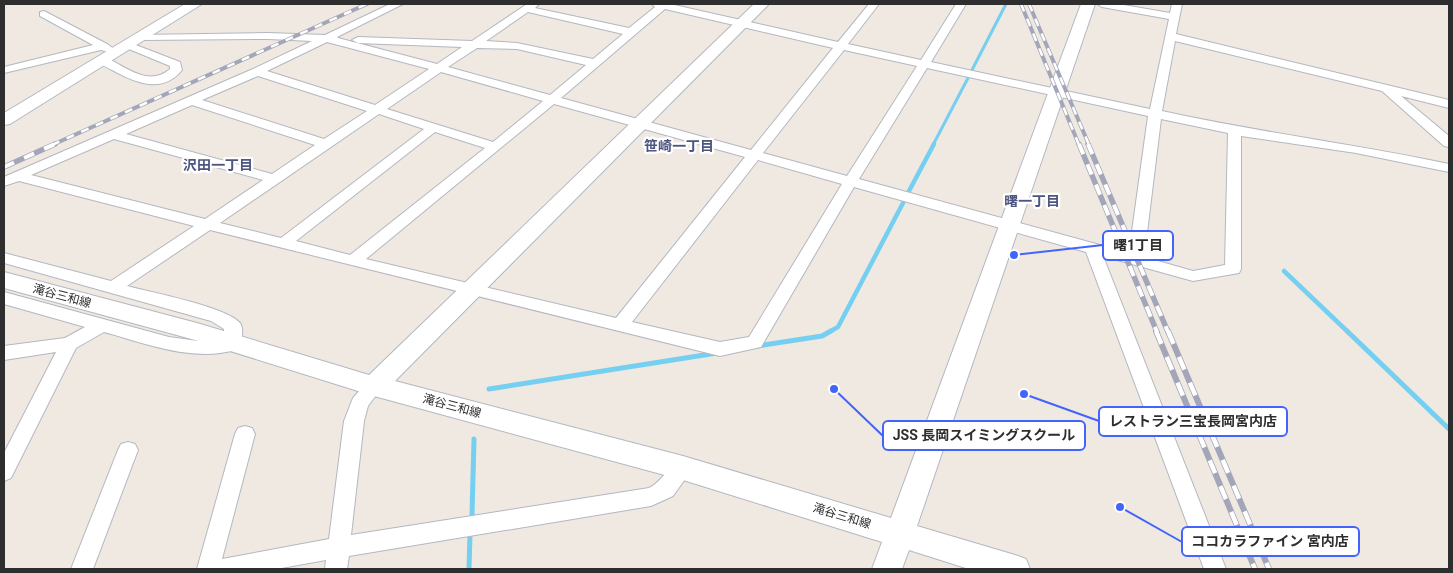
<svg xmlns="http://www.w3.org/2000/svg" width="1453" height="573" font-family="Roboto,'Noto Sans JP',sans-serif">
	<rect width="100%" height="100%" fill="#efe9e1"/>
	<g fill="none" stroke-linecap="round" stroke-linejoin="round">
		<!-- stream-far2 -->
		<g stroke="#75cff0" stroke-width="3">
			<polyline points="972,70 1006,4"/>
			<polyline points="933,145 968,78"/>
		</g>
		<!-- stream-far1 -->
		<g stroke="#75cff0" stroke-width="4.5">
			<polyline points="909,191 934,144"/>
			<polyline points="1284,271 1348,332"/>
			<polyline points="829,332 838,327 903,203"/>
		</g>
		<!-- stream -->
		<g stroke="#75cff0" stroke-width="5">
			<polyline points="1347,331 1449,429"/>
			<polyline points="757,346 822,336 831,331"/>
			<polyline points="489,389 717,353"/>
			<polyline points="472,515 474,439"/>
			<polyline points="469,569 470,534"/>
		</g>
		<!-- street casing -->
		<g stroke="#b4b7c1" stroke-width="2">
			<g id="street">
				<path d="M 390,4 L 403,4 L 337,37 L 338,38 L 437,64 L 462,47 L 358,43 L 352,40 L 358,37 L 472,41 L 527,4 L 539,4 L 535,8 L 629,28 L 655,7 L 652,4 L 670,4 L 838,42 L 869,4 L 879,4 L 848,44 L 921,60 L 956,4 L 966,4 L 931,62 L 1150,109 L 1169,19 L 1102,7 L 1097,4 L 1118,4 L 1170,13 L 1172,4 L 1182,4 L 1176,34 L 1449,100 L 1449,108 L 1401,96 L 1449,136 L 1449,147 L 1444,146 L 1382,91 L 1175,41 L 1162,111 C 1257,132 1354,144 1449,164 L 1449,172 L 1356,153 L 1241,136 L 1241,269 L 1239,273 L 1193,281 L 1103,256 L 1226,569 L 1204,569 L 1086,252 L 854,187 L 761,347 L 720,356 L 210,230 L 127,286 C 150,292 227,307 240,323 C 244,328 242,343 239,349 C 193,363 148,344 104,332 L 76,348 L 11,478 L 4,481 L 4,453 L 56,352 L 4,360 L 4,346 L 65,338 L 85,327 L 4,304 L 4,292 L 169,337 L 198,341 L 224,338 L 224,329 L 211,321 L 4,263 L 4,253 L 111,281 L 194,226 L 19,181 L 4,186 L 4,177 L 253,69 L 312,41 L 268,39 L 141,40 L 135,37 L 137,35 L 268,33 L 325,35 ZM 665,9 L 833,48 L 751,150 L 561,98 ZM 528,12 L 623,34 L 593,59 L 517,43 L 486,41 ZM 327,42 L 429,69 L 375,105 L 267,71 ZM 477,48 L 517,49 L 586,65 L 550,95 L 448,67 ZM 844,50 L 917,66 L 847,176 L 763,153 ZM 927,68 L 1148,116 L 1129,253 L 859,179 ZM 441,72 L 543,101 L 493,142 L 387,109 ZM 258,76 L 367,111 L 324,139 L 202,100 ZM 554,104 L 745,157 L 616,318 L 366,259 ZM 192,105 L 315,145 L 272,174 L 126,134 ZM 379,114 L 424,129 L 281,238 L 220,223 ZM 1161,119 L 1228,133 L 1225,265 L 1193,271 L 1144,257 ZM 435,132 L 485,148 L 350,255 L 296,241 ZM 114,139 L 263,180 L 205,219 L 31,175 ZM 758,160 L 842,184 L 749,337 L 720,342 L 632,322 Z"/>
				<polygon points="44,11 107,44 114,49 108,52 101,50 4,73 4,67 93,45 40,16 40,12"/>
				<path d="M 128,42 L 180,62 L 182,70 C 163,94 136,83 114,71 C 108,68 101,65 97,60 L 103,57 L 107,58 C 127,68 149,87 170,69 L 170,66 L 124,47 L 124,43 Z"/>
				<path d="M 374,379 L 380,381 L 383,386 L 368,406 L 364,421 L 351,535 L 649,488 C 666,480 672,455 690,462 L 693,468 L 673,496 L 651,506 L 349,556 L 347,569 L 325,569 L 326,560 L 276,569 L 197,569 L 235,434 L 238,428 L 245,426 L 252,428 L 255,434 L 222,559 L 329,539 L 344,421 L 353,398 L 368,381 Z"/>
				<polygon points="128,442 135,444 138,450 93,569 71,569 118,450 121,444"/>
			</g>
		</g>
		<!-- secondary casing -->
		<g stroke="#b4b7c1" stroke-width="2">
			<g id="secondary">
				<polygon points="185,4 202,4 10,124 4,125 4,113"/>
				<polygon points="754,4 769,4 395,381 683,456 891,518 1081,4 1095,4 917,526 1015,555 1026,559 1030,569 969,569 909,550 902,569 872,569 882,542 683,480 374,396 195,340 4,288 4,272 197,323 369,375"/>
			</g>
		</g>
		<!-- street -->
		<use href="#street" fill="#fff" fill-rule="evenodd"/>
		<!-- secondary -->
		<use href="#secondary" fill="#fff" fill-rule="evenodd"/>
		<!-- rail-far2 casing -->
		<g stroke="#a3a6b8" stroke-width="4">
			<g id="rail-far2">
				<polyline points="1021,4 1079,145"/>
				<polyline points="1029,4 1089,145"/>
				<polyline points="52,145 367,4"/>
			</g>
		</g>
		<!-- rail-far1 casing -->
		<g stroke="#a3a6b8" stroke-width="5.5">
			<g id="rail-far1">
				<polyline points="1079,144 1157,332"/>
				<polyline points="1088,144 1168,332"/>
				<polyline points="4,167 55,144"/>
			</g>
		</g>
		<!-- rail casing -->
		<g stroke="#a3a6b8" stroke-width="6">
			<g id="rail">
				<polyline points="1156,331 1255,569"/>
				<polyline points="1168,331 1269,569"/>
			</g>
		</g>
		<!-- rail-far2 -->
		<use href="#rail-far2" stroke="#fff" stroke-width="2.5" stroke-dasharray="8" stroke-linecap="butt"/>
		<!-- rail-far1 -->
		<use href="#rail-far1" stroke="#fff" stroke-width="4" stroke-dasharray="11" stroke-linecap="butt"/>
		<!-- rail -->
		<use href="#rail" stroke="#fff" stroke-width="4.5" stroke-dasharray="14" stroke-linecap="butt"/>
	</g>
	<g text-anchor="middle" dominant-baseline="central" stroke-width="4.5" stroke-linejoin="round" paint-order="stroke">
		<!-- street labels -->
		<g font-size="12" fill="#2e2e2e" stroke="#fff">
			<text transform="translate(62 296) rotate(15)">滝谷三和線</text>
			<text transform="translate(452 406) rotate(15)">滝谷三和線</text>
			<text transform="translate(842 516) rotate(17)">滝谷三和線</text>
		</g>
		<!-- neighbourhood labels -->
		<g font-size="14" font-weight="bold" fill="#4d5680" stroke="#fff">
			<text x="679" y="146">笹崎一丁目</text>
			<text x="218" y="165">沢田一丁目</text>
			<text x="1032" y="201">曙一丁目</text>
		</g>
	</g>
	<!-- callouts -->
	<path fill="none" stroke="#4264fb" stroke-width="2" d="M1014 255L1103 245M1024 394L1099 421M834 389L883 436M1120 507L1182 542"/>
	<g fill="#4264fb" stroke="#fff" stroke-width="2">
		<circle cx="1014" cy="255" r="5"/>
		<circle cx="1024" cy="394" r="5"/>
		<circle cx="834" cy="389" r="5"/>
		<circle cx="1120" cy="507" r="5"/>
	</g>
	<g fill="#fff" stroke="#4264fb" stroke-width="2">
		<rect x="1103" y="231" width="70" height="29" rx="5"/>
		<rect x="1099" y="407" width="188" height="29" rx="5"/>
		<rect x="883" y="421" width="202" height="29" rx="5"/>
		<rect x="1182" y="527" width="177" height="29" rx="5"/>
	</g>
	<g font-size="14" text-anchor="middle" font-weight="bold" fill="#2e2e2e">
		<text x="1138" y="250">曙1丁目</text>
		<text x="1193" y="426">レストラン三宝長岡宮内店</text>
		<text x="984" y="440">JSS 長岡スイミングスクール</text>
		<text x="1270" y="546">ココカラファイン 宮内店</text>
	</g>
	<!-- border -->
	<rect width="1453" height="573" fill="none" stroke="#2e2e2e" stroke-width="10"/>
</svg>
